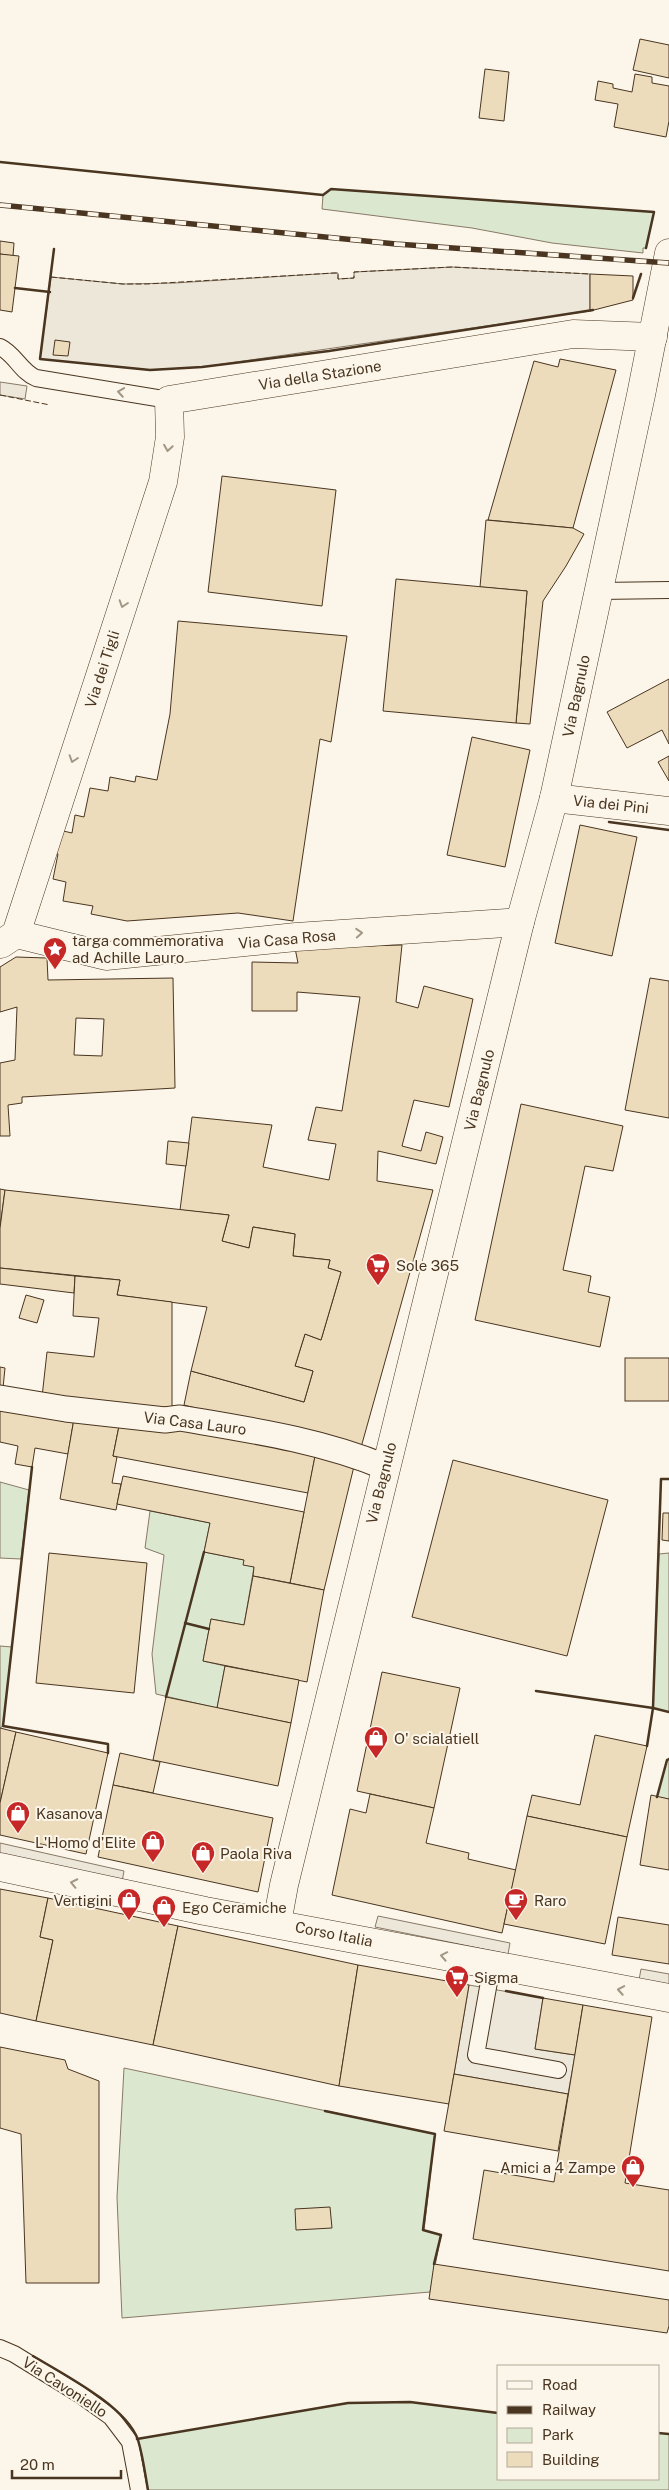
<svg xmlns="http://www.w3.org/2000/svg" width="669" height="2490" font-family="'Public Sans',sans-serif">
	<rect width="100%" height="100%" fill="#fbf6e9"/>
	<!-- green -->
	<g fill="#dce7d0" stroke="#887966">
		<polygon points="331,189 654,212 646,248 643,248 643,253 552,243 472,228 322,209 323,195"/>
		<polygon points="0,1482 29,1490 21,1559 0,1558"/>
		<polygon points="150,1511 210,1523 204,1552 244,1560 254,1567 244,1625 211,1619 203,1661 225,1666 217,1708 156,1694 152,1654 164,1555 145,1548"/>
		<polygon points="669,1553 669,1712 653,1708 659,1554"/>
		<polygon points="0,1646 12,1647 3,1726 0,1728"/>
		<polygon points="669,1759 669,1799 657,1797 667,1760"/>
		<polygon points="124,2068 435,2134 424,2230 441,2235 430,2292 122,2318 117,2197"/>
		<polygon points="410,2402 498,2413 498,2479 658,2479 658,2433 669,2434 669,2490 148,2490 137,2439 348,2403"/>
	</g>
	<!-- parking -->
	<g fill="#ede7d9" stroke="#887966">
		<polygon points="452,267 590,274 590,311 202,367 150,370 40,359 51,277 123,284 175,283 334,273 338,273 338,279 354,278 354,272"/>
		<polygon points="0,382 27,386 25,399 0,395"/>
		<polygon points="0,1843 124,1871 122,1882 0,1854"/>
		<polygon points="378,1916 510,1943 508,1954 375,1927"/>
		<polygon points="641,1969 669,1974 669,1985 639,1980"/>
		<polygon points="469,1985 543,1998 535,2049 575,2055 568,2094 454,2074"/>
	</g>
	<!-- building -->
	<g fill="#ecdcbc" stroke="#4a3520" fill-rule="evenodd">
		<polygon points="640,39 669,45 669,78 633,70"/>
		<polygon points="485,69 509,72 504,121 479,118"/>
		<polygon points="635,74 652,77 652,83 669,86 669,121 666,137 614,127 618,104 595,100 598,81 613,84 613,88 632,92"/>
		<polygon points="0,241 14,243 13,256 0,254"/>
		<polygon points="0,254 19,256 12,312 0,310"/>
		<polygon points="590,274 633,276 633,300 590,311"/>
		<polygon points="55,340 70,342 68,356 53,355"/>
		<polygon points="560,359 616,370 573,528 488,520 534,361 558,367"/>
		<polygon points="222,476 336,490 322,606 208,592"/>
		<polygon points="486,520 573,528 584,534 566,566 543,601 530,724 516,723 527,591 480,587"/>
		<polygon points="396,579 527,591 516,723 383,711"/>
		<polygon points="178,621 347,636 331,742 320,739 293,921 238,913 127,921 91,914 93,906 63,901 66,882 53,879 58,854 54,853 59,830 72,833 75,815 84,817 90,788 108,791 110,777 135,782 136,776 157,780 170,714"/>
		<polygon points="669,679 669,744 662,730 627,748 607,712"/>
		<polygon points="472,737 530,750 505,867 447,855"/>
		<polygon points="669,756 669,781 658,762"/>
		<polygon points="580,825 637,837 612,956 555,943"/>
		<polygon points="402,945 396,1002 418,1008 424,986 473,999 449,1107 414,1100 402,1146 421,1151 426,1132 443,1137 436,1164 378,1151 377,1181 433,1190 360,1451 184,1405 191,1371 304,1402 313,1371 295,1366 305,1334 321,1340 341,1272 328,1268 330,1260 293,1256 295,1234 253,1227 249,1248 222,1241 229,1215 180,1210 192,1117 272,1125 263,1167 329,1180 336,1144 308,1140 316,1107 342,1111 360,997 297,992 297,1011 252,1011 252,962 298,963 295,948"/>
		<path d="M 16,957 L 47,958 L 48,980 L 173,978 L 175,1088 L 22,1097 L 22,1103 L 8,1105 L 10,1136 L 0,1136 L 0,1063 L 15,1060 L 17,1007 L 0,1012 L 0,967 ZM 76,1018 L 104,1019 L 102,1056 L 74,1055 Z"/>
		<polygon points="650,978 669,981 669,1118 625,1110"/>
		<polygon points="521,1104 623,1126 613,1171 585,1166 563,1270 591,1276 588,1292 610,1297 600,1347 475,1320"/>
		<polygon points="168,1141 189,1143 186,1166 166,1164"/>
		<polygon points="0,1189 5,1190 0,1228"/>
		<polygon points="5,1190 229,1215 222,1241 249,1248 253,1227 295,1234 293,1256 330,1260 328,1268 341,1272 321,1340 305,1334 295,1366 313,1371 304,1402 191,1371 207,1307 117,1295 120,1280 0,1268 0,1228"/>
		<polygon points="0,1268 75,1276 74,1293 0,1284"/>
		<polygon points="75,1276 120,1280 117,1295 172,1302 172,1412 42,1397 47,1352 94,1357 99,1318 73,1316"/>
		<polygon points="26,1295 44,1300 37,1323 19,1318"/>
		<rect x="625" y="1358" width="44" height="43"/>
		<polygon points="0,1367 5,1368 3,1388 0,1388"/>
		<polygon points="0,1399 75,1413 68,1454 35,1448 32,1467 15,1464 18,1446 0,1442"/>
		<polygon points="75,1413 120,1421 113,1456 117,1457 112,1483 121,1484 116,1510 60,1499"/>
		<polygon points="178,1419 317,1446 308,1493 113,1456 120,1421 176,1431"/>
		<polygon points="317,1446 356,1458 324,1590 290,1583"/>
		<polygon points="453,1460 608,1500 567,1656 412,1617"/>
		<polygon points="123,1476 304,1512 290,1583 253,1576 254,1567 243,1565 244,1560 204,1552 210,1523 117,1504"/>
		<polygon points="663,1513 669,1513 669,1541 662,1540"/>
		<polygon points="49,1553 147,1563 134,1693 36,1683"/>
		<polygon points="253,1576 324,1590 307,1682 203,1661 211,1619 244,1625"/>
		<polygon points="225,1666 299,1680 291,1723 217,1708"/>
		<polygon points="382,1672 460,1688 434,1808 357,1791"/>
		<polygon points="166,1697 291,1723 278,1786 153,1760"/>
		<polygon points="0,1728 16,1732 0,1803"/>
		<polygon points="16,1732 108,1753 86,1854 0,1835 0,1803"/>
		<polygon points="595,1735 647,1746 627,1837 527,1816 532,1795 580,1805"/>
		<polygon points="120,1753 160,1762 153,1793 113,1785"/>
		<polygon points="113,1785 273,1818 258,1892 98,1857"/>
		<polygon points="370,1794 434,1808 426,1843 469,1853 468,1859 516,1870 502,1933 332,1895 350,1809 366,1813"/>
		<polygon points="651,1795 669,1799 669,1870 640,1865"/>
		<polygon points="527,1816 627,1837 605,1944 504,1924"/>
		<polygon points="0,1889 48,1898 40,1937 53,1940 36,2021 0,2013"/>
		<polygon points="48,1898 178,1926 153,2045 36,2021 53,1940 40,1937"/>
		<polygon points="618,1917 669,1925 669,1964 612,1955"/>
		<polygon points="178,1926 358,1965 339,2086 153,2045"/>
		<polygon points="358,1965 469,1985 449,2104 339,2086"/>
		<polygon points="543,1998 583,2005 575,2055 535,2049"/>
		<polygon points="583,2005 652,2017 625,2183 669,2190 669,2271 473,2239 484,2170 554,2182"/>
		<polygon points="0,2047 65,2060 68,2069 99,2081 99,2283 26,2283 21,2134 0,2128"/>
		<polygon points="454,2074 568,2094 558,2151 444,2131"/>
		<polygon points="330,2207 332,2228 296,2230 295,2209"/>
		<polygon points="434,2264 669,2300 669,2326 667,2333 429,2299"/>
	</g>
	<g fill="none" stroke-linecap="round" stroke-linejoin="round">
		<!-- service casing -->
		<g stroke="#4a3520" stroke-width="18">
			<g id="service">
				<path d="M 0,347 C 15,354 21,372 36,378 L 169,400"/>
				<polyline points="599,591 669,590"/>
				<polyline points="492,1965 476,2055 558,2070"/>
				<polyline points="0,2348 14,2354 79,2394 111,2417 130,2442 139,2490"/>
			</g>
		</g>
		<!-- pedestrian casing -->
		<g stroke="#4a3520" stroke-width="27">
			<path id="pedestrian" d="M 0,1398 L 66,1409 L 165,1420 L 180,1418 C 250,1430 320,1440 385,1467"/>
		</g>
		<!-- minor casing -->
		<g stroke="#4a3520" stroke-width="29">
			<g id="minor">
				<polyline points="554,798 669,811"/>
				<polyline points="16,934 163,482 170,437 169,400 573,334 653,337"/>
				<polyline points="1,944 16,934 106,956 296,937 520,922"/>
				<polyline points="277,1923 284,1885 520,922 554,798 641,395 669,253"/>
			</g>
		</g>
		<!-- primary casing -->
		<g stroke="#4a3520" stroke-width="29">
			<polyline id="primary" points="0,1867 205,1911 669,1998"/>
		</g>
		<!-- service -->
		<use href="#service" stroke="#fbf6e9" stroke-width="16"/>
		<!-- pedestrian -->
		<use href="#pedestrian" stroke="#fbf6e9" stroke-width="25"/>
		<!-- minor -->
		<use href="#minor" stroke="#fbf6e9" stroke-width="28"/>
		<!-- primary -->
		<use href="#primary" stroke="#fbf6e9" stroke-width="28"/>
		<!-- rail casing -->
		<g stroke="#4a3520" stroke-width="5.5">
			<polyline id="rail" points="0,205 396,244 669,263"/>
		</g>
		<!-- rail -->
		<use href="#rail" stroke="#fbf6e9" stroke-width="4" stroke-dasharray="11" stroke-linecap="butt"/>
		<!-- fence -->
		<g stroke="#4a3520" stroke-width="1" stroke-dasharray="6 2.5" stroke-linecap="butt">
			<polyline points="51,277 123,284 147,284 334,273 338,273 338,279 354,278 354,272 452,267 590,274"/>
			<polyline points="0,395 50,405"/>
		</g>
		<!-- wall -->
		<g stroke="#4a3520" stroke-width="2.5">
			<polyline points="0,162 323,195 331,189 654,212 646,248"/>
			<polyline points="54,249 40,359 150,370 202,367 329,351 593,310"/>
			<polyline points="15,288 50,292"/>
			<polyline points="633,298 641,274"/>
			<polyline points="609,822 669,830"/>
			<polyline points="32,1467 3,1726 108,1744 108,1753"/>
			<polyline points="185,1623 209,1629"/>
			<polyline points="536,1691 653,1708 661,1479 669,1479"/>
			<polyline points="166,1697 204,1552"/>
			<polyline points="647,1746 653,1708 669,1712"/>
			<polyline points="657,1797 667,1760 669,1759"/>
			<polyline points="506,1991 543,1998"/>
			<polyline points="325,2111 435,2134 423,2230 441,2235 434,2264"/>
			<path d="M 33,2356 C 63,2374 126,2406 138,2440 C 143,2456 145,2474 148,2490"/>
			<polyline points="658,2433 669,2434"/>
			<polyline points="137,2439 348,2403 410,2402 498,2413"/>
		</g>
	</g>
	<!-- one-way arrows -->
	<defs><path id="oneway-chevron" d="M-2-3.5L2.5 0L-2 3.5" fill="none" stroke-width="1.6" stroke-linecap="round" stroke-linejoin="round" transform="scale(1.25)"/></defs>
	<g stroke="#a29684">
		<use href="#oneway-chevron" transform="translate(121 392) rotate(-171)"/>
		<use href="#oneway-chevron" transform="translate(168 448) rotate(99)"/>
		<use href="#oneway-chevron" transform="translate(123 604) rotate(108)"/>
		<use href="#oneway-chevron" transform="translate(73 759) rotate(108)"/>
		<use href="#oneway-chevron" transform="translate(359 933) rotate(-4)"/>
		<use href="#oneway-chevron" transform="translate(74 1883) rotate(-168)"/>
		<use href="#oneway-chevron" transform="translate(444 1956) rotate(-169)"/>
		<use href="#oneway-chevron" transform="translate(621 1990) rotate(-170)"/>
	</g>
	<!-- icons -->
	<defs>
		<g id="sight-pin" transform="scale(1.25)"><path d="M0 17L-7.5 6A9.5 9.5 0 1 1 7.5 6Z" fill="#c62828" stroke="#fbf6e9"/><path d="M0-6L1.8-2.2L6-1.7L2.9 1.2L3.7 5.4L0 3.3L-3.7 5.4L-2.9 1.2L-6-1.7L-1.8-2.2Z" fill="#fff"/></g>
		<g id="supermarket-pin" transform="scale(1.25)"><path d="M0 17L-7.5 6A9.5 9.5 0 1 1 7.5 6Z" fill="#c62828" stroke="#fbf6e9"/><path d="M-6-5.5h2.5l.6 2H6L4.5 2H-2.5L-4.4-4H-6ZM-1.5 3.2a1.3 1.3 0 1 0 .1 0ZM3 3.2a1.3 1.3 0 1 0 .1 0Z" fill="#fff"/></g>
		<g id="shop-pin" transform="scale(1.25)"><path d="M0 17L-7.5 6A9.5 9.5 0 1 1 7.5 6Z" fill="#c62828" stroke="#fbf6e9"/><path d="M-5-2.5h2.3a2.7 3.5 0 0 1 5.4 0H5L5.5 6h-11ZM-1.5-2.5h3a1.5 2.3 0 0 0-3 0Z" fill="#fff"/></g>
		<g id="cafe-pin" transform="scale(1.25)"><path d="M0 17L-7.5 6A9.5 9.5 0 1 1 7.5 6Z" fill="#c62828" stroke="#fbf6e9"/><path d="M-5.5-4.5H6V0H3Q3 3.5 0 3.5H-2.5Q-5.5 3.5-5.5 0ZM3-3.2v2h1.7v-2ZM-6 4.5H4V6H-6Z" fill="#fff"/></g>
	</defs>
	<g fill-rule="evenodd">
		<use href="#sight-pin" x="55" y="949"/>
		<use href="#supermarket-pin" x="378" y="1265"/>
		<use href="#shop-pin" x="376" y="1738"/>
		<use href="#shop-pin" x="18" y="1813"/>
		<use href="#shop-pin" x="153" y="1842"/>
		<use href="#shop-pin" x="203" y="1853"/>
		<use href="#shop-pin" x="129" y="1900"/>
		<use href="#cafe-pin" x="516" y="1900"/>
		<use href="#shop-pin" x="164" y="1907"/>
		<use href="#supermarket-pin" x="457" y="1977"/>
		<use href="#shop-pin" x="633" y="2167"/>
	</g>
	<g text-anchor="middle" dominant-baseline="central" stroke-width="4" stroke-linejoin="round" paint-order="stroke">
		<!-- street labels -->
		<g font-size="15" fill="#4a3520" stroke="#fbf6e9">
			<text transform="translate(320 375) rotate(-9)">Via della Stazione</text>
			<text transform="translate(102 669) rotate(-72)">Via dei Tigli</text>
			<text transform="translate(576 696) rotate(-78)">Via Bagnulo</text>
			<text transform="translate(611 804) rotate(6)">Via dei Pini</text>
			<text transform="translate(287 939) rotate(-5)">Via Casa Rosa</text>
			<text transform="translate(479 1090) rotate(-76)">Via Bagnulo</text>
			<text transform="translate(195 1423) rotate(7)">Via Casa Lauro</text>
			<text transform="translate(381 1483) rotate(-76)">Via Bagnulo</text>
			<text transform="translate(334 1934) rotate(11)">Corso Italia</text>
			<text transform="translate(65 2387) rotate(33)">Via Cavoniello</text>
		</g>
		<!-- poi labels -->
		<g font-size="15" fill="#4a3520" stroke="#fbf6e9" text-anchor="start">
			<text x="72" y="940">targa commemorativa<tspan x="72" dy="17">ad Achille Lauro</tspan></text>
			<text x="396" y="1265">Sole 365</text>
			<text x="394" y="1738">O' scialatiell</text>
			<text x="36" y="1813">Kasanova</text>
			<text x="136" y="1842" text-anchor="end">L'Homo d'Elite</text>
			<text x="220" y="1853">Paola Riva</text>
			<text x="112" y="1900" text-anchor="end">Vertigini</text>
			<text x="534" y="1900">Raro</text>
			<text x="182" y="1907">Ego Ceramiche</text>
			<text x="474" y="1977">Sigma</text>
			<text x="616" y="2167" text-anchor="end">Amici a 4 Zampe</text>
		</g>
	</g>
	<!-- legend -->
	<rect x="497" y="2365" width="162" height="115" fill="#fbf6e9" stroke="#b4a999"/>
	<rect x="507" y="2381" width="25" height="8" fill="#fbf6e9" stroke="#b4a999"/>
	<text x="542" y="2390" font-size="15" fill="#4a3520">Road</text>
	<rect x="507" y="2406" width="25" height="8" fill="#4a3520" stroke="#b4a999"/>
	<text x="542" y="2415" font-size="15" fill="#4a3520">Railway</text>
	<rect x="507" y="2428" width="25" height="15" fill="#dce7d0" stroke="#b4a999"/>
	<text x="542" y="2440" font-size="15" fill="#4a3520">Park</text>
	<rect x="507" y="2452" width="25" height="15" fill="#ecdcbc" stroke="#b4a999"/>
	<text x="542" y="2465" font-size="15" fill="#4a3520">Building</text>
	<!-- scale -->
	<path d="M12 2470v8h109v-8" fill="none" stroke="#4a3520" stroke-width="2.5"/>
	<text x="20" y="2470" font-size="15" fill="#4a3520" stroke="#fbf6e9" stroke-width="4" paint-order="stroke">20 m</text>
</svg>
